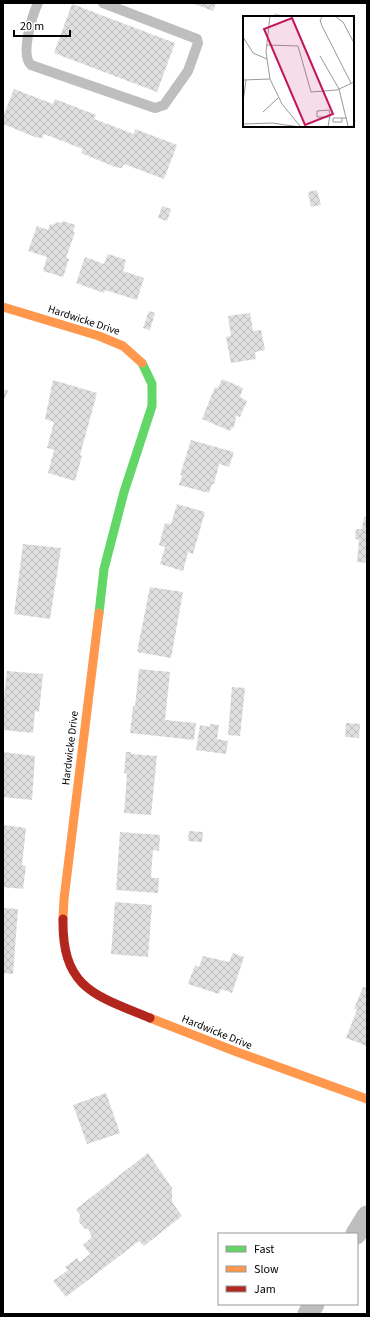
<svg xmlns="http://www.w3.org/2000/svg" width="370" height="1317" font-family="'Source Sans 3',sans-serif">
	<defs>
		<pattern id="building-cross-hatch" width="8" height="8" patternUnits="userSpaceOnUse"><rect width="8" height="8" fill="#dfdfdf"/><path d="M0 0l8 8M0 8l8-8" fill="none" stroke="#bebebe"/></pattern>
	</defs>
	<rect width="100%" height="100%" fill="#fff"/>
	<!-- building -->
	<g fill="url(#building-cross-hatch)">
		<polygon points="192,3 216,3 213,11"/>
		<polygon points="72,4 175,43 157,92 54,53"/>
		<polygon points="275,13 286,17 273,17"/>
		<polygon points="14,89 53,104 55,99 96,115 94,119 134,134 135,129 177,145 164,179 124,164 122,168 115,167 81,153 83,149 44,134 42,138 35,137 3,124 3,117"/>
		<polygon points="317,190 321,205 311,207 308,192"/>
		<polygon points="162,206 171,209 167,221 158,218"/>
		<polygon points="63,221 75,225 73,232 75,232 66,258 69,259 63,277 43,271 47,257 28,251 37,226 48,230 50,224 53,225 58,222 62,223"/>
		<polygon points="108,254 126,260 123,271 144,278 137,300 105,290 104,293 76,283 85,257 104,264"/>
		<polygon points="149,311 155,313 150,330 143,328"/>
		<polygon points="250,313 253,331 261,330 265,350 255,352 256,359 231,363 226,337 231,336 228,316"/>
		<polygon points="222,379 243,388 240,397 247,401 240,417 236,416 234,428 232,427 230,431 202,419 215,387 218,388"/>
		<polygon points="53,380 97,393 80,455 82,456 75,481 48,473 54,450 47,448 54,422 45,419"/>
		<polygon points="3,389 8,391 3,402"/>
		<polygon points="191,440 234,452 229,467 219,464 214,484 212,484 209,493 179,485 182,476 180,475"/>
		<polygon points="177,504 205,512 193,554 188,552 183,571 160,564 165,547 159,545 165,523 171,524"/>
		<polygon points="364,517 367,517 367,563 357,562 359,540 355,539 356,529 362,529"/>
		<polygon points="23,544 61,548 50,619 14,614"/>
		<polygon points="150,587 183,592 171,658 137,652"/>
		<polygon points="139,669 170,672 165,720 196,723 194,740 130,733 133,706 135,706"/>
		<polygon points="7,671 43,674 39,712 35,711 33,733 3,730 3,705"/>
		<polygon points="232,687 245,688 240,736 228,735"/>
		<polygon points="346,723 360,724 359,738 345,737"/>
		<polygon points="210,724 219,725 217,739 228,741 226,754 196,750 200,725 210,727"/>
		<polygon points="3,752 35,756 32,800 3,797"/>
		<polygon points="126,752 131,752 131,754 157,756 151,815 124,813 127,774 124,773"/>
		<polygon points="3,825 26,828 22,865 26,866 23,889 3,887"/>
		<polygon points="189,831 203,832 202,842 188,841"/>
		<polygon points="120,832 160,835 159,851 153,850 151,875 152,878 159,878 158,893 116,890"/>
		<polygon points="115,902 152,905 148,957 111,954"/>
		<polygon points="3,908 18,909 13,974 3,973"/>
		<polygon points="233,953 244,957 232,993 221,989 219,994 188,984 195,965 199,967 203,956 229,962"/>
		<polygon points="367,983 367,1046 346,1038 357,1010 354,1009 363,987 365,988"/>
		<polygon points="106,1093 120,1133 87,1144 73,1105"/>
		<polygon points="148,1153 172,1188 172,1202 182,1216 144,1246 139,1241 66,1297 53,1281 68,1270 65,1267 77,1258 80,1262 90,1254 83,1245 92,1237 88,1229 85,1229 79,1222 80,1215 76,1209"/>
	</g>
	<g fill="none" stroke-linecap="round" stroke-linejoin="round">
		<!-- lane -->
		<path stroke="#bebebe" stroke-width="10" d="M 38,3 C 32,16 20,54 31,65 L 155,108 L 164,105 L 188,71 L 198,43 L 197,39 L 103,3"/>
		<!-- street -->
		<g stroke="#bebebe" stroke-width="21">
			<polyline points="356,1234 367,1216"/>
			<polyline points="308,1314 314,1304"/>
		</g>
		<!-- fast -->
		<polyline stroke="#63d668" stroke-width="9" points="99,613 104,569 124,492 152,406 152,384 142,363"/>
		<!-- slow -->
		<g stroke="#ff974d" stroke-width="9">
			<polyline points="3,307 99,336 123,346 142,363"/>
			<polyline points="63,919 64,899 99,613"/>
			<polyline points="150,1018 237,1052 367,1099"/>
		</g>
		<!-- jam -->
		<path stroke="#b3261e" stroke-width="9" d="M 63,919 C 62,988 94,995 150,1018"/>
	</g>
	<g text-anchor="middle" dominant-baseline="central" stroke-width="3" stroke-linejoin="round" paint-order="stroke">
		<!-- street labels -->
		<g font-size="11" fill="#000" stroke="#fff">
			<text transform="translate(84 320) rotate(18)">Hardwicke Drive</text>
			<text transform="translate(70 748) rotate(-83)">Hardwicke Drive</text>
			<text transform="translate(217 1032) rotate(22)">Hardwicke Drive</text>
		</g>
	</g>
	<!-- overview -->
	<g transform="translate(243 16)">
		<rect width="111" height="111" fill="#fff"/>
		<path fill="none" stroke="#999" stroke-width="1" d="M 27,0 L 23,36 L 27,63 L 39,88 L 57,110M 80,0 L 77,4 L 79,10 L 108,67M 92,0 L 100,6 L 111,27M 0,21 L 10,37 L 24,43M 24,29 L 55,30 L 68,76 L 94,74 L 111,66M 77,40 L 96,73 L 105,110M 0,64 L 27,63M 0,86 L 3,64M 20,96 L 35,82M 99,102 L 99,106 L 90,106 L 90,102 L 104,102M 0,108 L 29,107 L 57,111M 85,111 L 86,105 L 86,104 L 87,101 L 87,98 L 86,94 L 74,95 L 74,101 L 87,101M 99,111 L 111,110"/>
		<path fill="#c2185b" fill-opacity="0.15" stroke="#c2185b" stroke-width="2" d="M 49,2 L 90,98 L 62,109 L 21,13 Z"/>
		<rect width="111" height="111" fill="none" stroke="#000" stroke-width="2"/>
	</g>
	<!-- border -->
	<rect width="370" height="1317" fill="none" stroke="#000000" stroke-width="8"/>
	<!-- legend -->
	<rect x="218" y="1233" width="140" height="72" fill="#ffffff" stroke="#999999"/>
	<rect x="226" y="1246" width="20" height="6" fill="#63d668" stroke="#999999"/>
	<text x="254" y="1253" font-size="12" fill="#000000">Fast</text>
	<rect x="226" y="1266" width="20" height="6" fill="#ff974d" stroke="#999999"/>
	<text x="254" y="1273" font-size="12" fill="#000000">Slow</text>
	<rect x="226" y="1286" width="20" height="6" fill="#b3261e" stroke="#999999"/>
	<text x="254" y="1293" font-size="12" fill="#000000">Jam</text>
	<!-- scale -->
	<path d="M14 30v6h56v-6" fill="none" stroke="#000000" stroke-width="2"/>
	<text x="20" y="30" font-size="12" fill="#000000" stroke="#ffffff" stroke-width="3" paint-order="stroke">20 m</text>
</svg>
